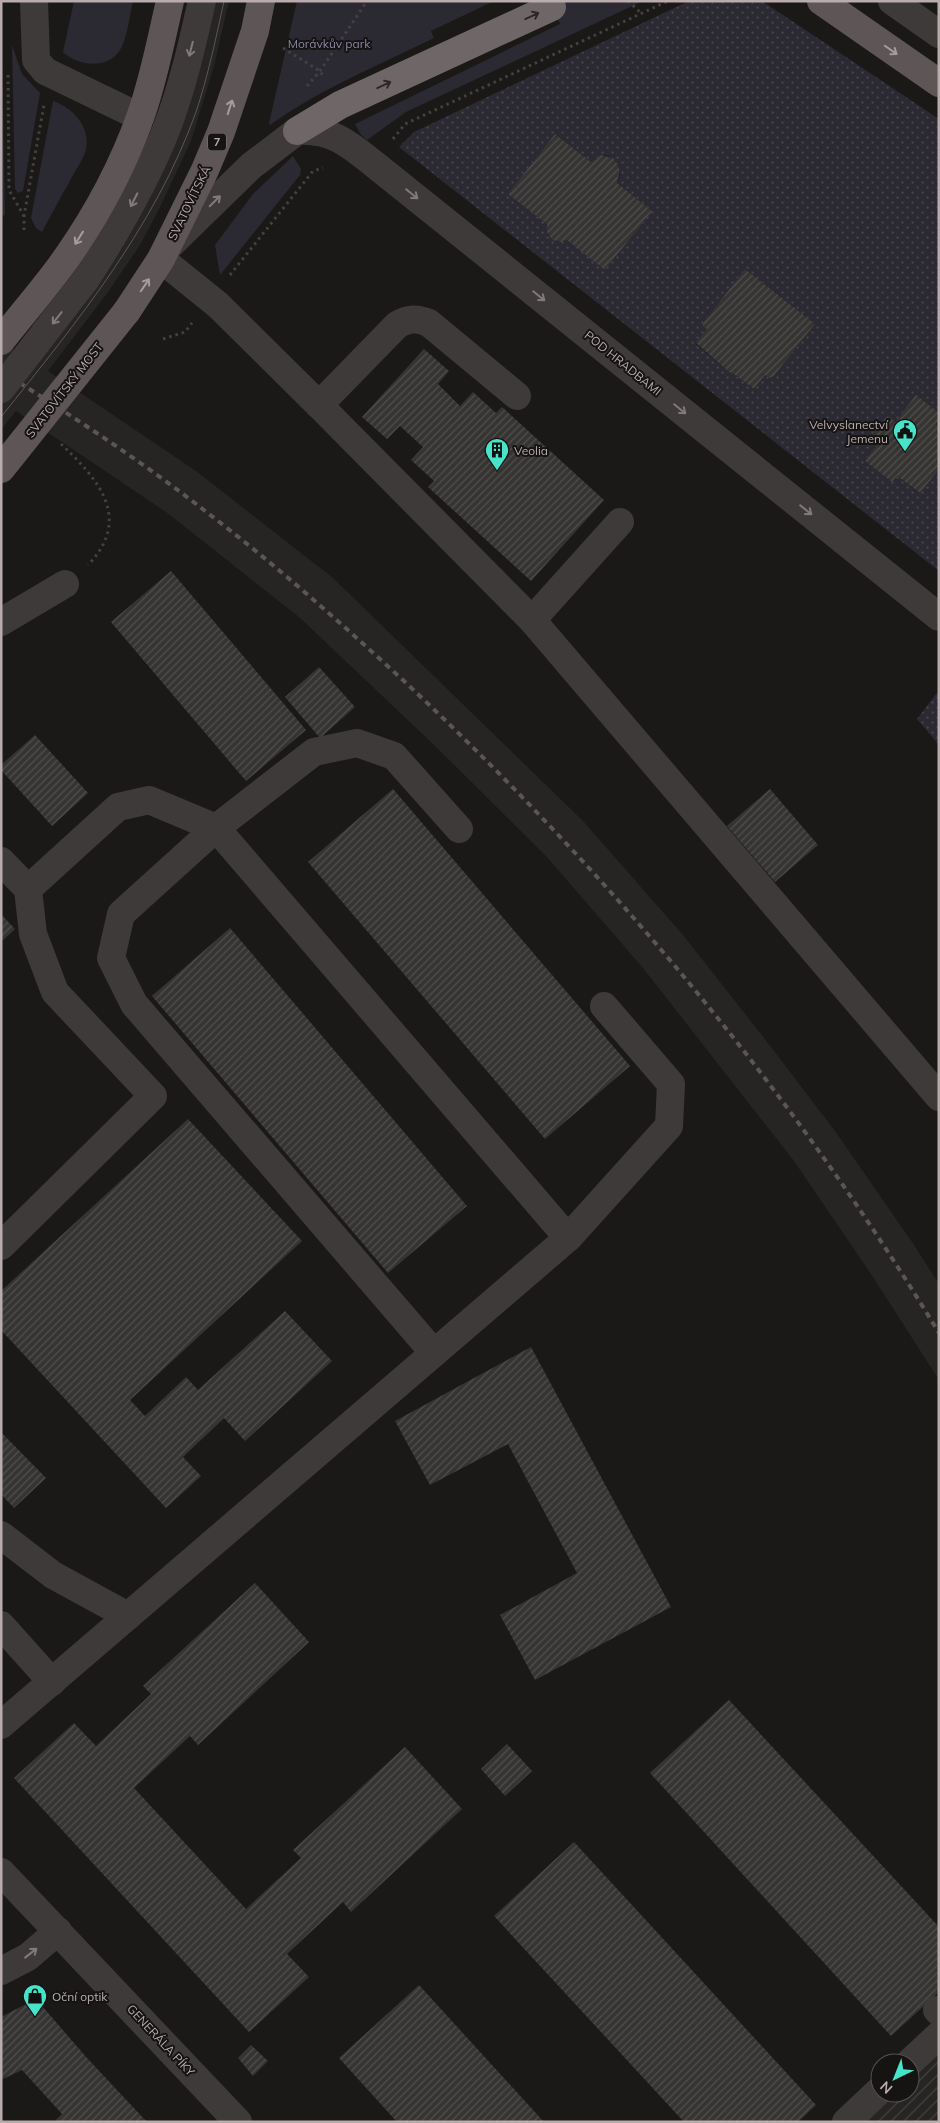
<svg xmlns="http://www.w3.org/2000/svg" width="940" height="2123" font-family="Mulish,sans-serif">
	<defs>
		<pattern id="industrial-furrows" width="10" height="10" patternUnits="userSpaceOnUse" patternTransform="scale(1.25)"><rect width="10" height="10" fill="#272524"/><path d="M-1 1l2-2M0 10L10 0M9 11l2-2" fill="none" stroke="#444241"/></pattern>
		<pattern id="garden-dots" width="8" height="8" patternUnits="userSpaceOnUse" patternTransform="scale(1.25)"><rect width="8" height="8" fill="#2b2932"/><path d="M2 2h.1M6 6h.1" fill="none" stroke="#48454d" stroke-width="1.8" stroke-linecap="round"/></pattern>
		<pattern id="building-hatch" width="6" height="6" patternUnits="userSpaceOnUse" patternTransform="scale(1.25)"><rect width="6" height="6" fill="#363433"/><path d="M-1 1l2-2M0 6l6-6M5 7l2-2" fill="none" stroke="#514f4e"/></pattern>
	</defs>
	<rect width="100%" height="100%" fill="#1a1918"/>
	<!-- built -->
	<polygon fill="#272524" points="194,1 229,1 214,66 191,141 159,209 140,245 108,292 48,371 196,471 333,578 583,821 683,935 761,1034 835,1131 914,1245 939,1284 939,1380 871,1274 794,1161 643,968 546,856 432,743 299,617 166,512 16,411 1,430 1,341 19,352 54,309 147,155"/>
	<!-- industrial -->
	<polygon fill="url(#industrial-furrows)" points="939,2030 939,2122 840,2122 880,2093 910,2093 910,2063"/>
	<!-- green -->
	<g fill="#2b2932">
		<polygon points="1,1 5,214 1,219"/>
		<path d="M 74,1 L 133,1 C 130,15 128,31 123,44 C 113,70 80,68 63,52 Z"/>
		<path d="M 297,1 L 494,1 L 431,31 L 434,38 C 379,65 320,89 270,125 L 269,123 Z"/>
		<polygon points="550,1 643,1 406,112 367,140 361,135 355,124 560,24"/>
		<polygon points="12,45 22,74 40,93 23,191 18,193 15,189"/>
		<path d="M 53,101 C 72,107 91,127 86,149 C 84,158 77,168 72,177 C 62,195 52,213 42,232 L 36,228 L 31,218 Z"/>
		<polygon points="293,156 301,169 300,175 220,275 215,245 253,194"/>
	</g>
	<!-- garden -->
	<g fill="url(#garden-dots)" fill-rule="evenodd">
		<path d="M 689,1 L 762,1 L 939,119 L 939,413 L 895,422 L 890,418 L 885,418 L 873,434 L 878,443 L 865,461 L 892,482 L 897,476 L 919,493 L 939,469 L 939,571 L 399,147 L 414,132 ZM 555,134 L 591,162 L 601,155 C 617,155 625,169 617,183 L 652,211 L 565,241 C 552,244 546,236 547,224 L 509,193 ZM 745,269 L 815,324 L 773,377 L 769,378 L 765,375 L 754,389 L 731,372 L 730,373 L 696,344 L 707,329 L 703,327 L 703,323 Z"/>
		<polygon points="939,690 939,745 917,719"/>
	</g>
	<!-- building -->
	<g fill="url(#building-hatch)">
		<polygon points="555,134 591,162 601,155 613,158 618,164 620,171 617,183 652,211 605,270 567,240 561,242 552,240 547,232 547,224 508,194"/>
		<polygon points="745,269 815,324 773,377 769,378 765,375 754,389 731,372 730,373 696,343 707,329 703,327 703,323"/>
		<polygon points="424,349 449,371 438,384 460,406 473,392 496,413 502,407 604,500 531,581 428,487 434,481 411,460 423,447 400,426 387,439 362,417"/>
		<polygon points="916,395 939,413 939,421 936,424 939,426 939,469 920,493 897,476 892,482 865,461 878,443 873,439 873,434 885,418 890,417 895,422"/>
		<polygon points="171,571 306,730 246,781 111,622"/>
		<polygon points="319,667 355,707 320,738 285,697"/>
		<polygon points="35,735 88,793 52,826 1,770 1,765"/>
		<polygon points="393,789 630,1066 545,1139 308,862"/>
		<polygon points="770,789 818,845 775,882 727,826"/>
		<polygon points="1,914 15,929 1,942"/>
		<polygon points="230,928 467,1206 388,1273 152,996"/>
		<polygon points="188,1119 302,1241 130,1400 145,1416 186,1377 198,1390 285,1311 332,1361 245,1441 224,1418 183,1457 201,1476 166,1508 1,1330 1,1291"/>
		<polygon points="531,1347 671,1607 535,1680 500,1615 577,1573 508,1444 430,1485 395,1421"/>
		<polygon points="1,1432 46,1478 14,1508 1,1494"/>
		<polygon points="255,1583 309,1642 198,1745 190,1736 134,1788 246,1909 301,1858 293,1850 405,1747 462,1809 351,1912 343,1902 287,1954 309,1977 249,2032 14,1778 74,1723 96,1746 151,1694 143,1686"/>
		<polygon points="729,1700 939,1927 939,1992 891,2036 650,1773"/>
		<polygon points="507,1744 532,1771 505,1796 481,1769"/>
		<polygon points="574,1842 816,2105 798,2122 684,2122 494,1916"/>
		<polygon points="419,1985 544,2122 397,2122 339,2058"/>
		<polygon points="36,1999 87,2058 147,2122 57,2122 56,2120 62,2114 22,2070 1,2080 1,2017"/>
		<polygon points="251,2045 268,2061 253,2076 238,2058"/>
	</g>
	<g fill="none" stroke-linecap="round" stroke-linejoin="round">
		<!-- path -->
		<g stroke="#464040" stroke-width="3" stroke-dasharray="2.5 4" stroke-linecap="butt">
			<polyline points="628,1 642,14"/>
			<polyline points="283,48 320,71 324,78"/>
			<polyline points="8,75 9,190 24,216"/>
			<polyline points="307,86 320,71 367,1"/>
			<polyline points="393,139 405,124 668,1"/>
			<polyline points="24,230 24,216 44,105"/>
			<polyline points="230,275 313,171 323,168"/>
			<polyline points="163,339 185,332 192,323"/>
			<path d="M 61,444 C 98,479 133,518 88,565"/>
		</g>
		<!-- minor -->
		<g stroke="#3f3a3a" stroke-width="28">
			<polyline points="34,1 36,60 45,71 140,117"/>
			<polyline points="892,1 939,34"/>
			<path d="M 169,246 L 251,166 L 297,131 C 332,129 348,143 374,164 L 939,617"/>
			<path d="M 161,259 L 218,305 L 319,405 L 397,325 C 409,318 417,318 429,323 L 517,396"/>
			<path d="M 86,279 C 117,231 145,183 166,130 C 182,89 192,45 202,1"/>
			<polyline points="319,405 532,620 939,1097"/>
			<polyline points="532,620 620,522"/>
			<polyline points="1,622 65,584"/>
			<polyline points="1,861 28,889 33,934 55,992 153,1096 1,1246"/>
			<polyline points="568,1238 669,1126 671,1084 604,1006"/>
			<polyline points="434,1353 134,1004 111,958 121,914 216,828 314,752 357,743 394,756 459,829"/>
			<polyline points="1,1535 53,1575 128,1616"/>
			<polyline points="1,1625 52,1682"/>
			<polyline points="1,1725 568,1238 216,828 149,800 118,807 28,889"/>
			<polyline points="1,1872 238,2122"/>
			<polyline points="1,1971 28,1957 58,1931"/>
			<polyline points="937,2010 939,2012"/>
			<polyline points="909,2063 939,2035"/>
			<polyline points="846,2122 880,2090"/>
		</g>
		<!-- major -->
		<g stroke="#5e5656" stroke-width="28">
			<polyline points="821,1 939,83"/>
			<polyline points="127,311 161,259 205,170 221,132 255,31 261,1"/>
			<path d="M 1,341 C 22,314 45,288 65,260 C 96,216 123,166 141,115 C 154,78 161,40 170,1"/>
		</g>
		<!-- highway -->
		<polyline stroke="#6f6667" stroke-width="28" points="297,131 340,105 552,7"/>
		<!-- tram -->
		<path stroke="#5c5555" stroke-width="1" d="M 1,417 C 77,322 155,227 196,112 C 208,76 216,38 224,1"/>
		<!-- rail -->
		<path stroke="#5c5555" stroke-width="4" stroke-dasharray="6 5" stroke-linecap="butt" d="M 1,371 C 72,416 143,462 209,514 C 277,566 342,624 405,682 C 610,874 793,1092 939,1333"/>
		<!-- minor-bridge -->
		<polyline stroke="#3f3a3a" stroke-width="28" points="1,389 86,279"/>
		<!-- major-bridge -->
		<polyline stroke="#5e5656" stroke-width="28" points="1,469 127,311"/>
	</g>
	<!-- one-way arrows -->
	<defs><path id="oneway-shaft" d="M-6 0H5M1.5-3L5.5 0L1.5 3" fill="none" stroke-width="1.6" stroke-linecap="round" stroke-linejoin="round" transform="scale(1.25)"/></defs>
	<g stroke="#2c2828">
		<use href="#oneway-shaft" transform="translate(532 16) rotate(-25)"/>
		<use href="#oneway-shaft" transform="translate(384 85) rotate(-25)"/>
	</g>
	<g stroke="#827979">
		<use href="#oneway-shaft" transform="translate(191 49) rotate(104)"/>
		<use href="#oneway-shaft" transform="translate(412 194) rotate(39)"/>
		<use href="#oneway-shaft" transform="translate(134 200) rotate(117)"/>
		<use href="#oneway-shaft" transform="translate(215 201) rotate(-45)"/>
		<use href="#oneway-shaft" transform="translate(539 296) rotate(39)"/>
		<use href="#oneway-shaft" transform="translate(57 318) rotate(128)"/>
		<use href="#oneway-shaft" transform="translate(680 409) rotate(39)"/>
		<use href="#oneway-shaft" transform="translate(806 510) rotate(39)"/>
		<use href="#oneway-shaft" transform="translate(31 1953) rotate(-38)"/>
	</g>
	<g stroke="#a79b9c">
		<use href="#oneway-shaft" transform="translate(891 50) rotate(35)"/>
		<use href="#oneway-shaft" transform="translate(230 107) rotate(-72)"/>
		<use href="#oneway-shaft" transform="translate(79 238) rotate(122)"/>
		<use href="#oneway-shaft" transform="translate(145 285) rotate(-56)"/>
	</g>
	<!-- icons -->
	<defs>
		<g id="civic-pin" transform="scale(1.25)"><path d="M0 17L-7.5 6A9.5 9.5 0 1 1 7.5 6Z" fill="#47e4c9" stroke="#151413"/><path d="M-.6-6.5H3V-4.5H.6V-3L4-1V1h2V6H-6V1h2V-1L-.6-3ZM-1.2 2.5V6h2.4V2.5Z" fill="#111"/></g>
		<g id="building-pin" transform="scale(1.25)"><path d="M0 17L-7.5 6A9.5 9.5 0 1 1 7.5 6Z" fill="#47e4c9" stroke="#151413"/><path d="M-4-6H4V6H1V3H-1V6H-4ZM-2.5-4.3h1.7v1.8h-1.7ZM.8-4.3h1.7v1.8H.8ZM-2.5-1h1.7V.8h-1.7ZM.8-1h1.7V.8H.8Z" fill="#111"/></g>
		<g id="shop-pin" transform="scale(1.25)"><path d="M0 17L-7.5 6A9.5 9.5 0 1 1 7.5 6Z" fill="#47e4c9" stroke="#151413"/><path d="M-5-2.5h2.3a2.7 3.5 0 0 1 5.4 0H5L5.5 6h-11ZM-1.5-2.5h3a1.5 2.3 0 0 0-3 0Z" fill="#111"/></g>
	</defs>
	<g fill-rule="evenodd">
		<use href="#civic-pin" x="905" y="431"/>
		<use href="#building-pin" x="497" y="450"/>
		<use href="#shop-pin" x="35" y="1996"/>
	</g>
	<g text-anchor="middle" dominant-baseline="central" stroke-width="4" stroke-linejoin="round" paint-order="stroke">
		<!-- shield labels -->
		<rect fill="#151413" stroke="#887e7f" stroke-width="1" x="208" y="133.5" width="18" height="17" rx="4"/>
		<g font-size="11" font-weight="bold" fill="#b9acad">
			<text x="217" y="142">7</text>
		</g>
		<!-- park labels -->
		<g font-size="12" fill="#8b84a2" stroke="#151413">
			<text x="329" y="43">Morávkův park</text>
		</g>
		<!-- street labels -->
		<g font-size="12" fill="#b9acad" stroke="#151413">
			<text transform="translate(189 203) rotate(-64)">SVATOVÍTSKÁ</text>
			<text transform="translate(623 363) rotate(39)">POD HRADBAMI</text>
			<text transform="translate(64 390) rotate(-52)">SVATOVÍTSKÝ MOST</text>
			<text transform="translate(161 2040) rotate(47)">GENERÁLA PÍKY</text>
		</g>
		<!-- poi labels -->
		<g font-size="12" fill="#b9acad" stroke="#151413" text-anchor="start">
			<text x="888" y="424" text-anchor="end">Velvyslanectví<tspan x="888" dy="14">Jemenu</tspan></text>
			<text x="514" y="450">Veolia</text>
			<text x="52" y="1996">Oční optik</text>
		</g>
	</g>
	<!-- border -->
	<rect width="940" height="2123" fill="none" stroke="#b9acad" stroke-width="5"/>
	<!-- north arrow -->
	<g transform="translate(895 2078) rotate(223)"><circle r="24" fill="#151413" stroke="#575151"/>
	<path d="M0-4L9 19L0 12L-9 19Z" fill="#47e4c9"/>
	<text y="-8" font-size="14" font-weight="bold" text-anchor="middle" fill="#b9acad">N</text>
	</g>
</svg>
